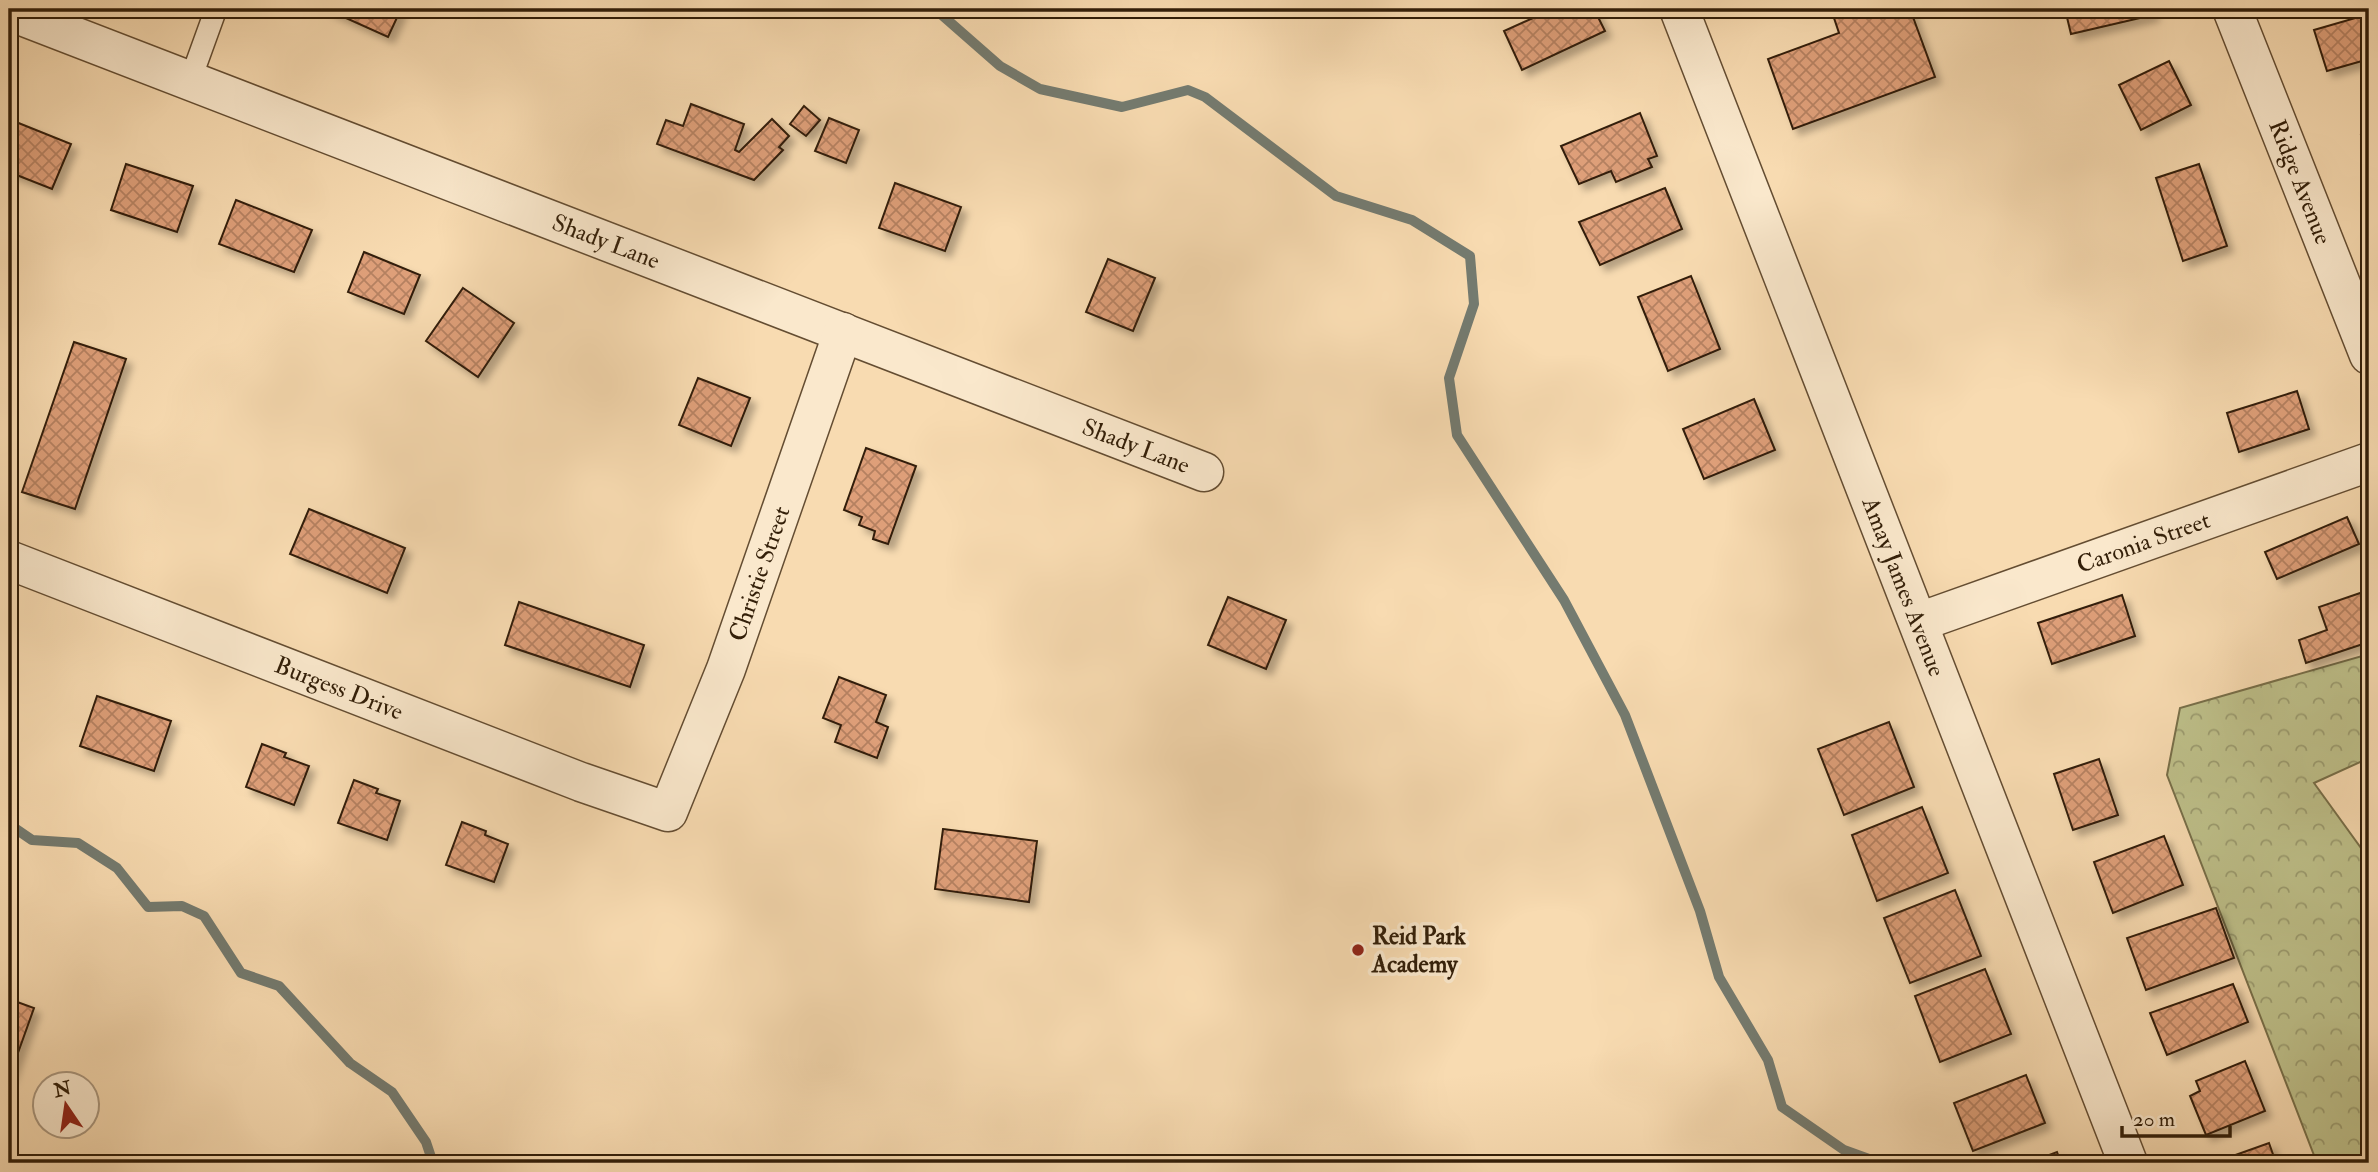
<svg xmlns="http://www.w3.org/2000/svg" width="2378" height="1172" font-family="'IM FELL Double Pica',serif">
	<defs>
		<pattern id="forest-crowns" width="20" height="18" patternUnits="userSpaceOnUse" patternTransform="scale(1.75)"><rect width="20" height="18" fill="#bec08a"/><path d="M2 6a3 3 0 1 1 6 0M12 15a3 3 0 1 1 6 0" fill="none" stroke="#9b9b6f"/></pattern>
		<pattern id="building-cross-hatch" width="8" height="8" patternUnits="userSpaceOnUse" patternTransform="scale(1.75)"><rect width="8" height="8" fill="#de9f79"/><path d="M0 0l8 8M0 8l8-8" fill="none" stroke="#b58161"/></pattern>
		<filter id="shadow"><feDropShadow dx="6" dy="6" stdDeviation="3.5" flood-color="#0004"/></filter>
	</defs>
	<rect width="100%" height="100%" fill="#f8dbb1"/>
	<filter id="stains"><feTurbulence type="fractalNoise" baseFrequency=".00286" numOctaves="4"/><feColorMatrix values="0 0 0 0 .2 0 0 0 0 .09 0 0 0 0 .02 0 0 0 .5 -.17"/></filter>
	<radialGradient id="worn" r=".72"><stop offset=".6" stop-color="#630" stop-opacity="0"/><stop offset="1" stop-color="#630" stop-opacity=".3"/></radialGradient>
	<!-- forest -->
	<polygon fill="url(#forest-crowns)" stroke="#786f49" stroke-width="2" points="2369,654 2369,758 2314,783 2366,855 2369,864 2369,1163 2317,1163 2167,775 2180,708"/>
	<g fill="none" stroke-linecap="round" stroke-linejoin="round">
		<!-- stream -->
		<g stroke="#747b70" stroke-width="10">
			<polyline points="935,9 1000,66 1040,89 1122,107 1188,90 1205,97 1336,196 1412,220 1470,256 1474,304 1449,378 1457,435 1564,600 1625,715 1700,911 1719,977 1768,1060 1782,1107 1844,1150 1880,1163"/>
			<polyline points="9,815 13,827 32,840 78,843 117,868 148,907 182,906 204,916 241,973 279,986 350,1063 392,1092 426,1142 433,1163"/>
		</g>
	</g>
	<!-- building -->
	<g fill="url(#building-cross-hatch)" stroke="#321e08" stroke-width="2" filter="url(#shadow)">
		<polygon points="326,9 401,9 388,37"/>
		<polygon points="1553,9 1594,9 1605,31 1522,70 1504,31"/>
		<polygon points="1831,9 1910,9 1935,77 1793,129 1768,59 1839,33"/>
		<polygon points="2065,9 2152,9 2153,15 2071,34"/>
		<polygon points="2369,14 2369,59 2327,71 2314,30"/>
		<polygon points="2169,61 2191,105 2141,130 2119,85"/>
		<polygon points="691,104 744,124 735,150 739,152 772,119 789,136 779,147 783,150 754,180 657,144 666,120 683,126"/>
		<polygon points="804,106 820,120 806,136 790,124"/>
		<polygon points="1640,113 1657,156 1648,159 1652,167 1616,182 1611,171 1579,184 1561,146"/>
		<polygon points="829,118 859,130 846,163 815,151"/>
		<polygon points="16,122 71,144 52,189 9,172 9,139"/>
		<polygon points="2369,133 2369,166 2361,135"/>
		<polygon points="126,164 193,186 177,232 111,210"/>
		<polygon points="2199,164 2227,246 2183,261 2156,178"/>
		<polygon points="895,183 961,207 945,251 879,228"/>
		<polygon points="1665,188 1682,229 1600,265 1579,222"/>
		<polygon points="236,200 312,230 294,272 219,244"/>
		<polygon points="364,252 420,275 404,314 348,292"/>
		<polygon points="1108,259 1155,278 1133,331 1086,312"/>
		<polygon points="1691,276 1720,349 1668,371 1638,297"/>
		<polygon points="463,288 514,323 478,377 426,341"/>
		<polygon points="74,342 126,359 75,509 22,492"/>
		<polygon points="698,378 750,398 731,446 679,425"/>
		<polygon points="2297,391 2309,429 2239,452 2227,413"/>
		<polygon points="1754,399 1775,450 1704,479 1683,429"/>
		<polygon points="866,448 916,466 888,544 873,539 875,531 859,525 862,517 844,510"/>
		<polygon points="309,509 405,548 387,593 290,554"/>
		<polygon points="2347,517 2359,544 2277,579 2265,552"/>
		<polygon points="2369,590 2369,642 2306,663 2299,640 2327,630 2319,607"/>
		<polygon points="2122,595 2135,636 2052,664 2038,623"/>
		<polygon points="1228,597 1286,620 1266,669 1208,645"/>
		<polygon points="519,602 644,645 630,687 505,645"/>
		<polygon points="839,677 886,695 876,722 888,727 877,758 835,742 841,725 823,718"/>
		<polygon points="97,696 171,721 154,771 80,746"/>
		<polygon points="1889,722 1914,787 1844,815 1818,749"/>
		<polygon points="262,744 286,753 284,757 309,766 294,805 246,787"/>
		<polygon points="2099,759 2118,815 2073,830 2054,774"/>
		<polygon points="354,780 378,789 376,793 400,801 387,840 338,823"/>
		<polygon points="1922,807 1948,873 1877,901 1852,835"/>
		<polygon points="462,822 486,831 485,835 508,844 494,882 446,865"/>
		<polygon points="943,829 1037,841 1029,902 935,889"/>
		<polygon points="2164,836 2183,885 2113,913 2094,862"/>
		<polygon points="1955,890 1981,956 1910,983 1884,918"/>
		<polygon points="2216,908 2234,958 2146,990 2127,938"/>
		<polygon points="1985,969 2011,1034 1940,1062 1915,996"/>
		<polygon points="2233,984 2248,1022 2167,1055 2150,1013"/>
		<polygon points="9,999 34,1008 9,1078"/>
		<polygon points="2245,1061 2265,1111 2206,1135 2190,1096 2200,1091 2196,1081"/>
		<polygon points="2026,1075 2045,1123 1973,1151 1954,1103"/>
		<polygon points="2269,1143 2276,1163 2213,1163"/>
		<polygon points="2057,1152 2061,1163 2028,1163"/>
	</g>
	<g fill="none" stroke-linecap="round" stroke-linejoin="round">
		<!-- service casing -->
		<g stroke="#644d32" stroke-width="24">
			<polyline id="service" points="190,81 216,9"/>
		</g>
		<!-- minor casing -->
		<g stroke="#644d32" stroke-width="41">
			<g id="minor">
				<path id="s1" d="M 1679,9 L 2128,1163"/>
				<path id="s2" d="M 2232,9 L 2369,355"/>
				<path id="s3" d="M 9,11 L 1204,472"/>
				<path id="s4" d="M 9,560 L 581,782 L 668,812 L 726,669 L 843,332"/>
				<path id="s5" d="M 1919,622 L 2369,462"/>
			</g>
		</g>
		<!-- service -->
		<use href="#service" stroke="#fae8cc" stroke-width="21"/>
		<!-- minor -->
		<use href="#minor" stroke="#fae8cc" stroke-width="38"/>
	</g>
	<!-- markers -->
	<circle fill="#8f2418" stroke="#fae8cc" stroke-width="2.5" cx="1358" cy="950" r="7"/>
	<g text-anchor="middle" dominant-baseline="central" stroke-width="7" stroke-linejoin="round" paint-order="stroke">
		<!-- street labels -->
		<g font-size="24" fill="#321e08" stroke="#fae8cc">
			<text stroke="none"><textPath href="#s2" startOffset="186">Ridge Avenue</textPath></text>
			<text stroke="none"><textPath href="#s3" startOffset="640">Shady Lane</textPath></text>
			<text stroke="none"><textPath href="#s3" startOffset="1208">Shady Lane</textPath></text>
			<text stroke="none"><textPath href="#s5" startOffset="238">Caronia Street</textPath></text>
			<text stroke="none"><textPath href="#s4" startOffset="961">Christie Street</textPath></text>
			<text stroke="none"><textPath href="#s1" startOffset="620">Amay James Avenue</textPath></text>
			<text stroke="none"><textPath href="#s4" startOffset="354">Burgess Drive</textPath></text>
		</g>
		<!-- poi labels -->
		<g font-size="24" font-weight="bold" fill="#321e08" stroke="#fae8cc" text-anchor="start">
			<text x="1372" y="936">Reid Park<tspan x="1372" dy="28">Academy</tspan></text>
		</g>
	</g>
	<!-- margin -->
	<rect width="2378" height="1172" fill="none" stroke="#f8dbb1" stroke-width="35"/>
	<rect x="10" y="10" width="2357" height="1151" fill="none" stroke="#321e08" stroke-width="3.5"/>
	<rect x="18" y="18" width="2343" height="1137" fill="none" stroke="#321e08" stroke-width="2"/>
	<!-- north arrow -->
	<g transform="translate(66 1105) rotate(347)"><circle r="33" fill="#fae8cc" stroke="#aa977e" stroke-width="2"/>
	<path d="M0-5L12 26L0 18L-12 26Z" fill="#8f2418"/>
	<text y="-10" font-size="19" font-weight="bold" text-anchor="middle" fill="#321e08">N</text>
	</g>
	<!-- scale -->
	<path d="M2122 1126v10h108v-10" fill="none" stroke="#321e08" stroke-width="3.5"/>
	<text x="2133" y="1126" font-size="21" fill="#321e08" stroke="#fae8cc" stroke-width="5" paint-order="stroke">20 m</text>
	<rect width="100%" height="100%" filter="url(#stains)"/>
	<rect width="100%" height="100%" fill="url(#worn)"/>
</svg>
